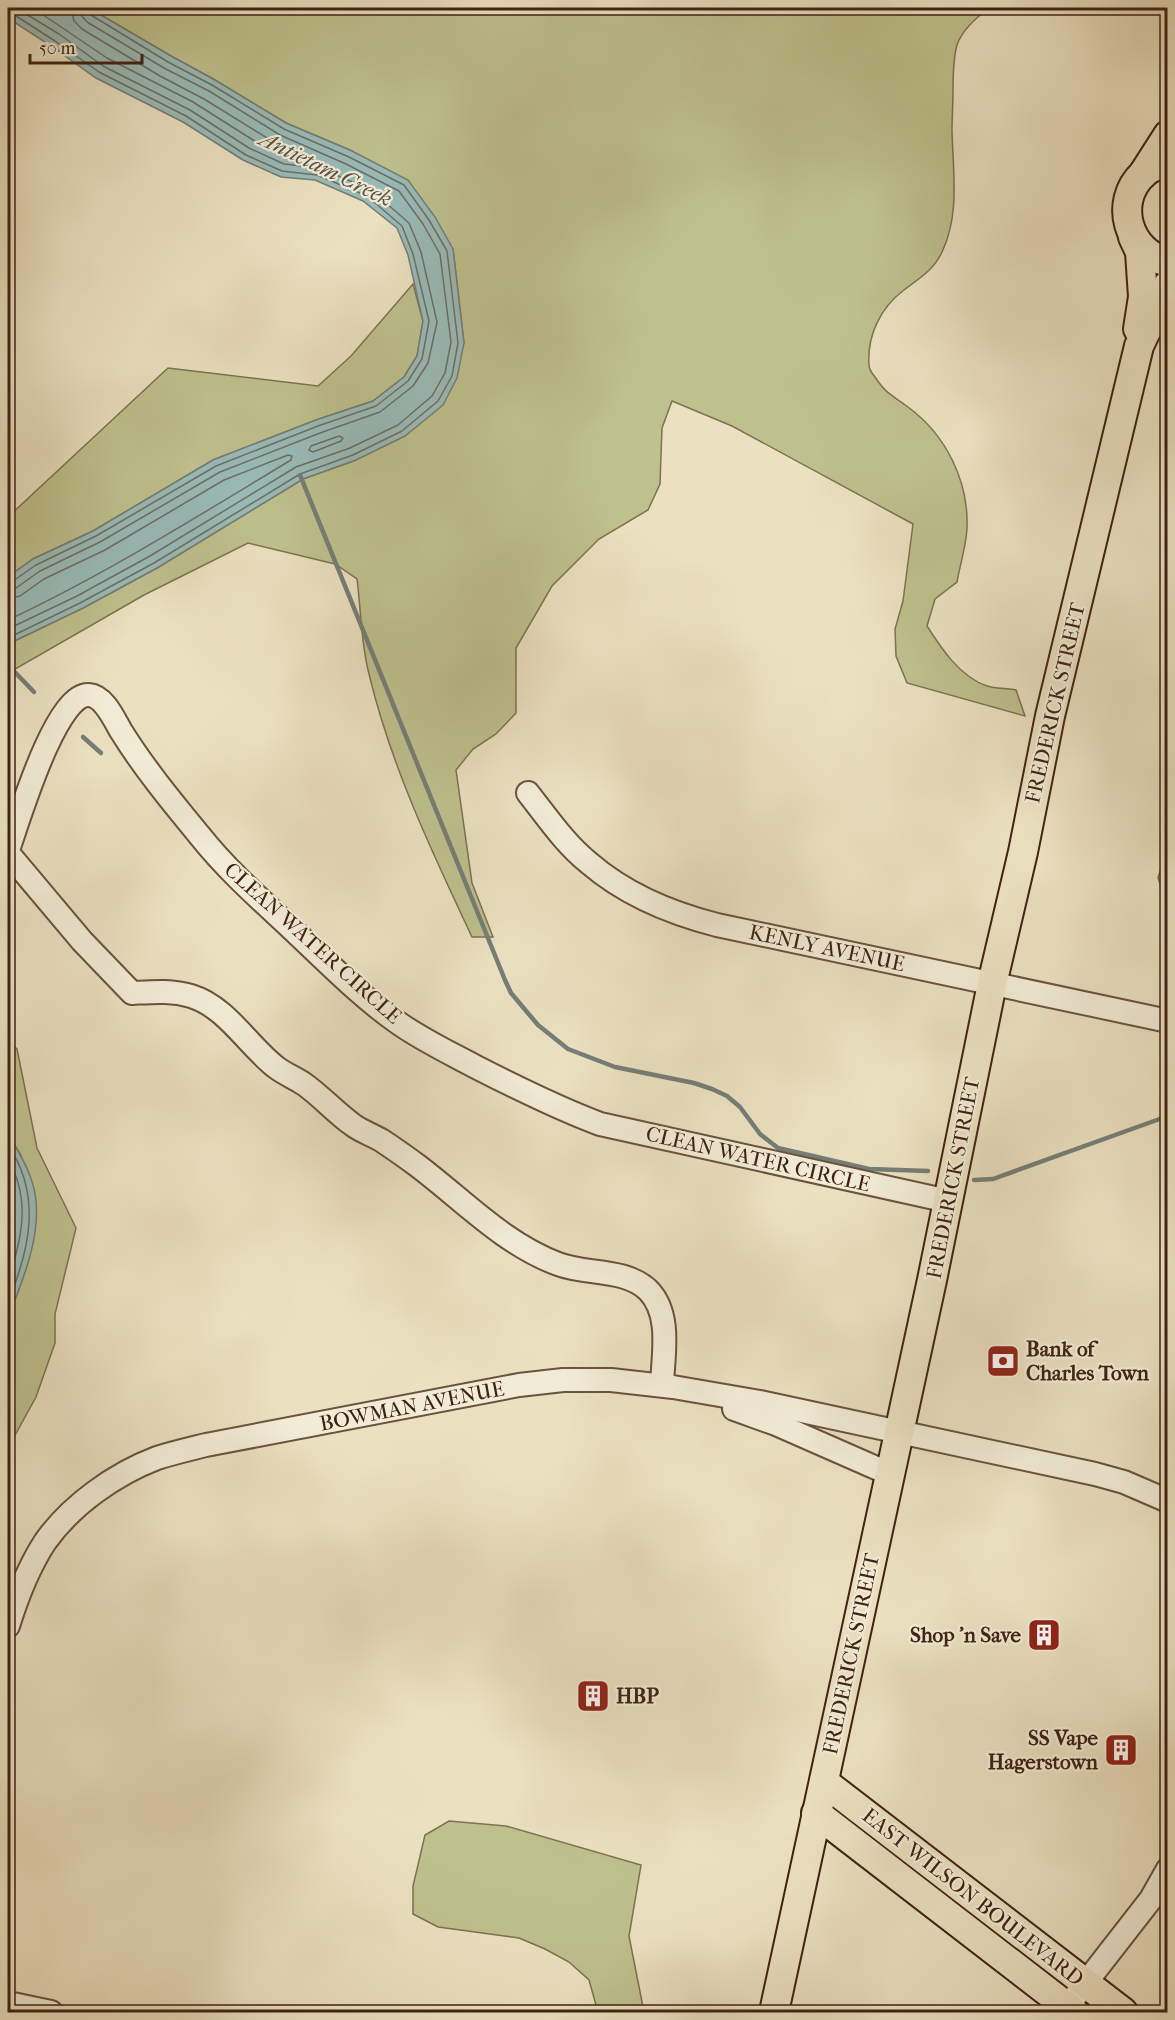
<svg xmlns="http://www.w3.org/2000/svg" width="1175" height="2020" font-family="'IM FELL French Canon',serif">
	<rect width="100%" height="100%" fill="#ebe1c1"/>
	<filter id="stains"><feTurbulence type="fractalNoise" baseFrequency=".00333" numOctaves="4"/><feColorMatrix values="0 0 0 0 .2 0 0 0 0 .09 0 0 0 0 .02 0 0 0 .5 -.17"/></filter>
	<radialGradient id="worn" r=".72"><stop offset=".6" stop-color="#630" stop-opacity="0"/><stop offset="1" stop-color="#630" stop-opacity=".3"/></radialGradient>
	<!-- green -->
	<g fill="#bec18e" stroke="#7e7250" stroke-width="1.5">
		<path d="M 89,8 L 989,8 C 977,17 962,30 957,45 C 953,59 953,76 953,91 C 953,104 952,118 952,131 C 953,172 960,215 942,252 C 934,270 918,279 904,290 C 880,308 867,336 869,365 C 869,370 872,373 875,377 C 887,395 891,394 908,407 C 946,435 969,481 967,529 C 966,546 960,565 957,582 L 935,599 L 927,626 C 941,648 960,677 987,686 C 996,689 1007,688 1016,690 L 1025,716 L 907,683 L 896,656 L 895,629 L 903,601 L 913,524 L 732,426 L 672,401 L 662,428 L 660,484 L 648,510 L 599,539 L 552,586 L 516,648 L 516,713 L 496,734 L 473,749 L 456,770 L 472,883 L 493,937 L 472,937 C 432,852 391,766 369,674 C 361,644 361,610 357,579 L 335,564 L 248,543 L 144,595 L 15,669 L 8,677 L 8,644 L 83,608 L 157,568 L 303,479 L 356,460 L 464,343 L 453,249 L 352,151 L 286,123 L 215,80 L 171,56 Z"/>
		<polygon points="413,284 423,321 417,356 404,377 373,401 316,420 213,460 93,531 33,559 8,577 8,517 168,368 318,386 351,356"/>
		<polygon points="1167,848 1167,903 1158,878"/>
		<polygon points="8,1041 17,1049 37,1148 76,1228 55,1314 55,1343 36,1397 8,1448 8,1317 19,1289 21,1155 8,1135"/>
		<polygon points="449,1821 506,1826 641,1865 629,1936 644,2012 598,2012 589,1980 569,1962 545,1949 519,1938 438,1927 413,1914 413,1886 425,1835"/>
	</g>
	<!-- water -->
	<g fill="#99bcb9" stroke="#757e77" stroke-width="1.5">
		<polygon points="8,8 89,8 171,56 215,80 286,123 352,151 408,180 435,217 453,249 464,343 457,378 443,405 405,436 356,460 303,479 157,568 83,608 8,644 8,577 33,559 93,531 213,460 316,420 373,401 404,377 417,356 423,321 408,255 397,228 363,201 315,180 281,177 243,160 183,122 96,78 51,46 8,18"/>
		<path d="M 8,1135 C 18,1150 28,1166 33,1185 C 45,1226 24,1279 8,1317 Z"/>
	</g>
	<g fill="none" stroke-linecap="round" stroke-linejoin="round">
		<!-- shore -->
		<g stroke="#6c6f66" stroke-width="1.5">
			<polyline points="33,8 107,58 193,102 253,140 287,155 292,154 291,150 275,143 204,99 160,76 82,29 74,21 71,8"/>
			<polyline points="8,13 13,14 55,41 99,72 186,116 246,155 282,171 317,175 367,196 402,226 413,254 429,321 422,359 408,381 376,406 318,426 216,466 96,536 36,565 13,581 8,582"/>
			<polygon points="339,436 343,438 341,441 313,452 309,450 311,446"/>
			<polyline points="8,589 16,588 40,571 100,542 220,472 320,433 380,412 413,386 428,363 437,322 421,252 409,223 371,190 320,168 284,164 249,148 190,110 103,66 59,34 16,8"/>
			<path d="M 8,599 L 20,596 L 44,579 L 105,550 L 224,480 L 288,455 L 292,456 L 291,460 C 198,516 106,574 8,620"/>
			<polyline points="8,629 77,596 150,556 296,467 350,448 398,425 432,396 445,373 451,342 440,254 423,224 399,191 346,164 280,135 209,91 164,68 87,22 81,15 80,8"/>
			<polyline points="8,638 80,603 154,563 300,474 353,455 402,431 438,401 452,376 458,343 447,251 429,220 404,185 349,157 284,129 212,85 168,62 91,15 88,8"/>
			<path d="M 8,1145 C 42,1195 30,1249 8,1302"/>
			<path d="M 8,1159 C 32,1201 21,1239 8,1282"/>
			<path d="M 8,1181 C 17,1205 12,1227 8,1251"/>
		</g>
		<!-- stream -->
		<g stroke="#757e77" stroke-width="4.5">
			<polyline points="300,475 505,980 511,993 538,1025 568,1049 615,1067 694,1083 712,1089 727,1096 740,1107 760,1134 778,1148 869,1169 928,1171"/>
			<polyline points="8,665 34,692"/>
			<polyline points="83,737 101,753"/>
			<polyline points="974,1180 993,1179 1168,1116"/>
		</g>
		<!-- minor casing -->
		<g stroke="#6a523e" stroke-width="26">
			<g id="minor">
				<path d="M 528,793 C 547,817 565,844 589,863 C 626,895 670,913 717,925 L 1168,1021"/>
				<path d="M 8,850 C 18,822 56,692 89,695 C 104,696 114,719 121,731 C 144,768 172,802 200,836 C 227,870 261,900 292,929 C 326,961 359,995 397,1022 C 422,1040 450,1053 476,1067 C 517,1088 557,1108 600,1124 L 948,1201"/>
				<path d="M 8,853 L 82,941 L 132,993 C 152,992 171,990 191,996 C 227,1007 248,1046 277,1068 C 285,1074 295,1078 304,1084 C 321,1096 336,1113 353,1125 C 361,1131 372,1135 381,1140 C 393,1148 406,1157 418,1166 C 463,1200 504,1244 558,1264 C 586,1275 625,1268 648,1290 C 672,1314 663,1355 662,1385"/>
				<polyline points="734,1409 776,1424 890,1474"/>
				<path d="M 8,1626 C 17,1597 28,1568 45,1542 C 71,1505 115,1474 157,1458 C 173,1453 190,1449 206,1445 L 519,1385 L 563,1380 L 611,1380 L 673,1387 L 760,1402 L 1095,1474 L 1124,1482 L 1168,1501"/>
				<polyline points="8,2003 51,2012"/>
				<polyline points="1063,2012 1151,1899 1168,1869"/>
			</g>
		</g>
		<!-- major casing -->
		<g stroke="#3f2213" stroke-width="32">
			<g id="major">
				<path d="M 1168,161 C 1159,164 1150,167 1143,174 C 1113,202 1128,253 1168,262"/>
				<polyline points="1143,174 1168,135"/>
				<polyline points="1133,237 1140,252 1143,297 1138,329"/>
				<polyline points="824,1782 1123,2012"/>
				<polyline points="816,1813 1074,2012"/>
				<polyline points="774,2012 932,1280 992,984 1023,852 1050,716 1139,346 1168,285"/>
			</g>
		</g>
		<!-- minor -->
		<use href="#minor" stroke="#f2ecd7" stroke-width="22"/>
		<!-- major -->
		<use href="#major" stroke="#ebe1c1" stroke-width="28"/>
	</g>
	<!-- icons -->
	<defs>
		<g id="bank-square" transform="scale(1.725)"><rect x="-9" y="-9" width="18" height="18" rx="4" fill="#8f2418" stroke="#f2ecd7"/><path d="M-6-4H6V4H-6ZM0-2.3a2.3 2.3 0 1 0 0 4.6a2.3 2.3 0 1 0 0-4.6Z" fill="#fff"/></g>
		<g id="building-square" transform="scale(1.725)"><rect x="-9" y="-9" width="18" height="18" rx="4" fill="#8f2418" stroke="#f2ecd7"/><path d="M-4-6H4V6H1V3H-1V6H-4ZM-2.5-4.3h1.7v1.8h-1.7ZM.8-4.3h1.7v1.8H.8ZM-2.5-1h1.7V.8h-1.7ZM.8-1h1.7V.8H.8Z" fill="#fff"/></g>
	</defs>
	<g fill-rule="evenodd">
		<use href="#bank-square" x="1003" y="1361"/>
		<use href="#building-square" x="1044" y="1635"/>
		<use href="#building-square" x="593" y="1696"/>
		<use href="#building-square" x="1121" y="1750"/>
	</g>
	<g text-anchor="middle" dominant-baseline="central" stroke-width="4.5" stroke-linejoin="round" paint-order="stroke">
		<!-- street labels -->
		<g font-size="21" fill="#3f2213" stroke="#f2ecd7">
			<text transform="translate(1055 703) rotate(-77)">FREDERICK STREET</text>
			<text transform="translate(313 943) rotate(42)">CLEAN WATER CIRCLE</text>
			<text transform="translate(827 948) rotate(12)">KENLY AVENUE</text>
			<text transform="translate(758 1159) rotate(13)">CLEAN WATER CIRCLE</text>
			<text transform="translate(953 1178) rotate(-79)">FREDERICK STREET</text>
			<text transform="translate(412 1406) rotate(-11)">BOWMAN AVENUE</text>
			<text transform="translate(851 1654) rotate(-78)">FREDERICK STREET</text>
			<text transform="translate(973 1897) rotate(38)">EAST WILSON BOULEVARD</text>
		</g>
		<!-- poi labels -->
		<g font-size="21" font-weight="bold" fill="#3f2213" stroke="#f2ecd7" text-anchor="start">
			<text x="1026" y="1349">Bank of<tspan x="1026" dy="24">Charles Town</tspan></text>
			<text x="1021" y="1635" text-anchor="end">Shop 'n Save</text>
			<text x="616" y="1696">HBP</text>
			<text x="1098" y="1738" text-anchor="end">SS Vape<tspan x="1098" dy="24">Hagerstown</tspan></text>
		</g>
		<!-- water labels -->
		<g font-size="22" font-style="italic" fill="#5a5045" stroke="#f2ecd7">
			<text transform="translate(326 169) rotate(26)">Antietam Creek</text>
		</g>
	</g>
	<!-- margin -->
	<rect width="1175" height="2020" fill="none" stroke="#ebe1c1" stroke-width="30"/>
	<rect x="9" y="9" width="1157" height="2002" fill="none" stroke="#3f2213" stroke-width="3"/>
	<rect x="15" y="15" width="1145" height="1990" fill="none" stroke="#3f2213" stroke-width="1.5"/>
	<!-- scale -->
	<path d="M30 54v9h112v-9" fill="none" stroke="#3f2213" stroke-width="3"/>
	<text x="39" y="54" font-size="18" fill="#3f2213" stroke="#f2ecd7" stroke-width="4.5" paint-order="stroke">50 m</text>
	<rect width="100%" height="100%" filter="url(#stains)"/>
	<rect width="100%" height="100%" fill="url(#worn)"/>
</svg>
